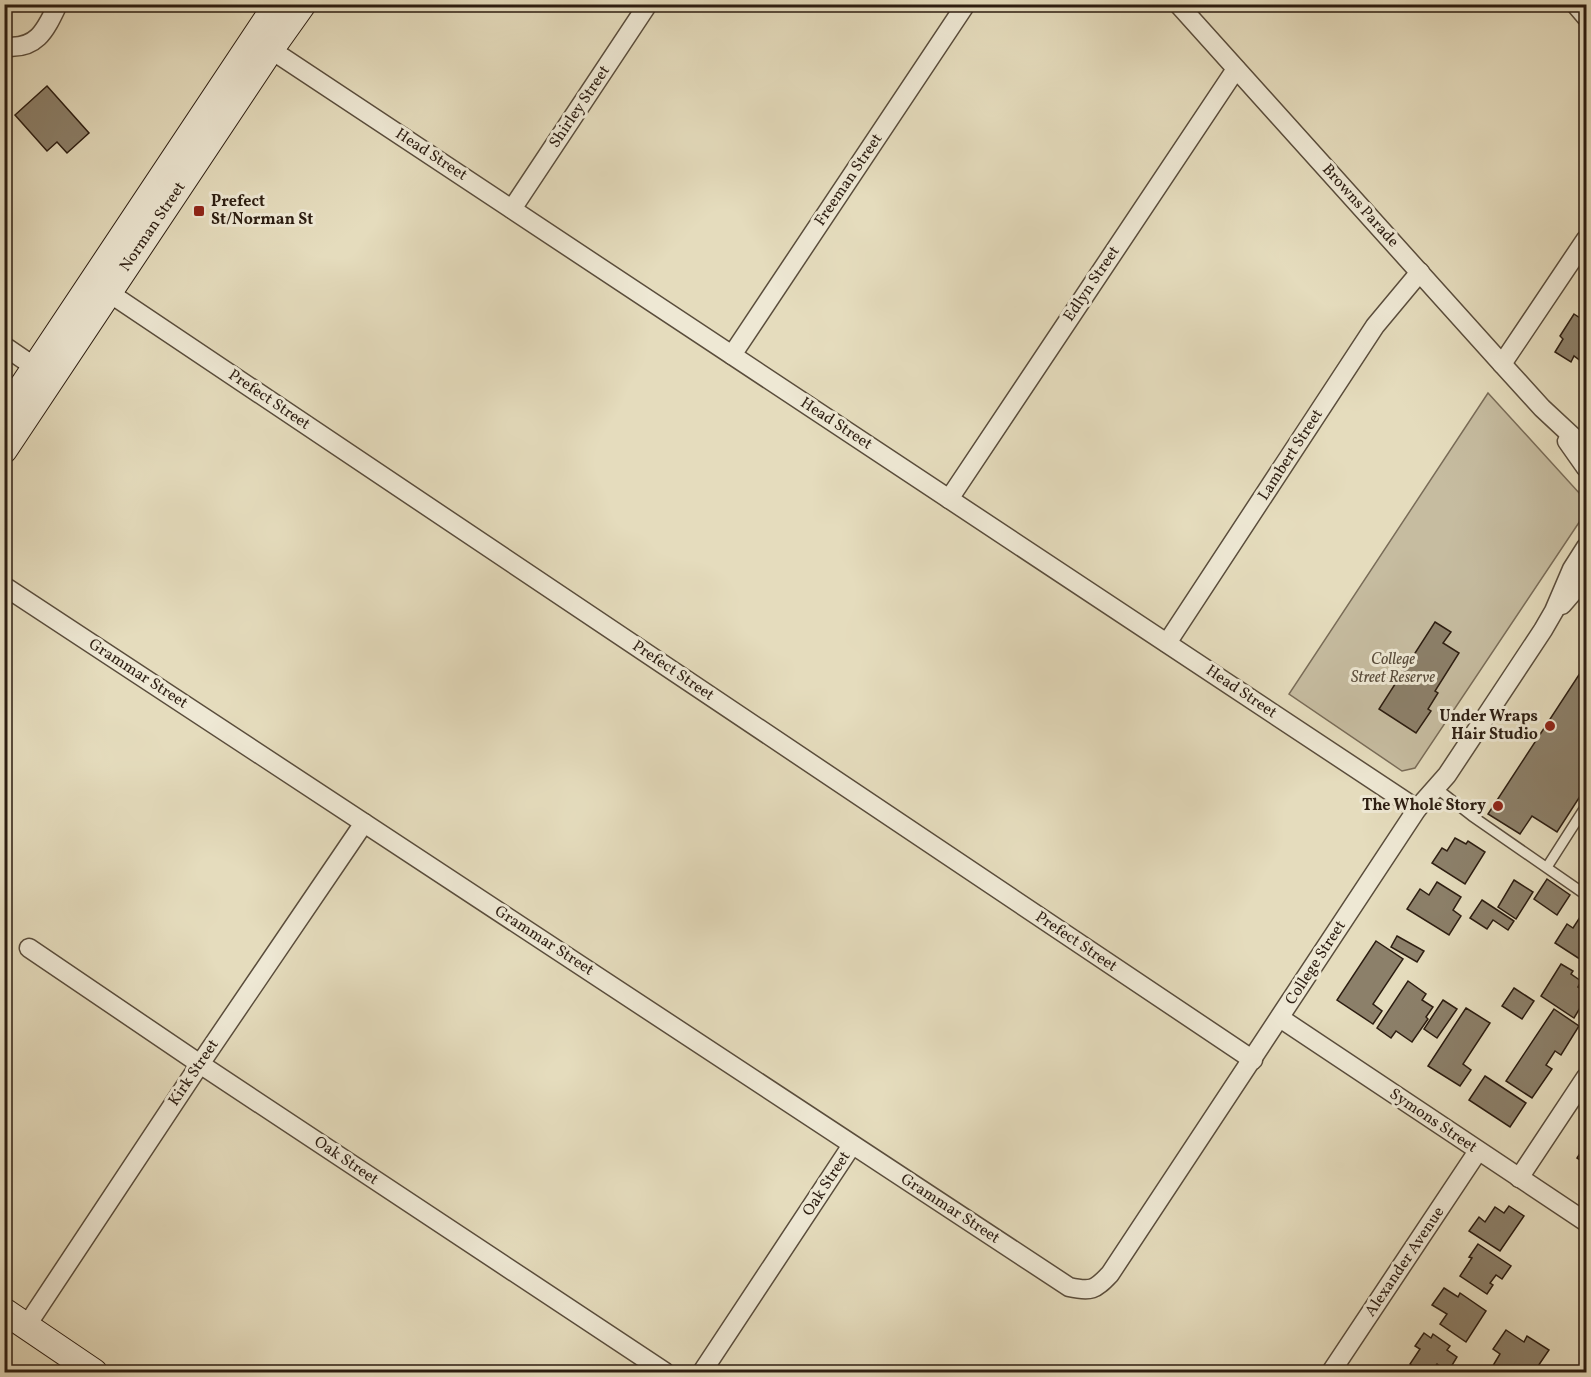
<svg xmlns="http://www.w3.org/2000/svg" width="1591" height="1377" font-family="Vollkorn,serif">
	<rect width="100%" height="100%" fill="#e5dcbd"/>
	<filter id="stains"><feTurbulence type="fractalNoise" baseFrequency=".00333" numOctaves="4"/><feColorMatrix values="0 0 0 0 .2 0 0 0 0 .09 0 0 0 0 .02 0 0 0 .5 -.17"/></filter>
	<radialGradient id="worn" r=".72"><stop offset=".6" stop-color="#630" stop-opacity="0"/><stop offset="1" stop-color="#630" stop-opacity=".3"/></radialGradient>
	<!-- green -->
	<polygon fill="#c6bca0" stroke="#796c58" stroke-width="1.5" points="1488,393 1581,495 1584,515 1415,768 1402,771 1289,694"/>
	<!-- building -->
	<g fill="#8c806a" stroke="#2c1d11" stroke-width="1.5">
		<polygon points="47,86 89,133 67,153 57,142 47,151 15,115"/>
		<polygon points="1574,314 1586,322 1586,365 1574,356 1571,362 1555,352 1563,339 1560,336"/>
		<polygon points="1435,622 1451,632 1443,643 1459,653 1435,691 1438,693 1428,709 1431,711 1416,733 1379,709"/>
		<polygon points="1586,664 1586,787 1557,832 1532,816 1520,834 1488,814"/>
		<polygon points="1455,838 1466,844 1468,841 1485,852 1465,884 1432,863 1442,848 1447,851"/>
		<polygon points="1547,879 1570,895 1557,915 1534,899"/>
		<polygon points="1514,880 1533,892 1516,919 1498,907"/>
		<polygon points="1437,882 1461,897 1453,910 1461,916 1449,935 1407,909 1420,889 1429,895"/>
		<polygon points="1482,900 1514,921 1508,930 1493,920 1487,929 1470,918"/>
		<polygon points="1582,914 1586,917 1586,963 1555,943 1567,924 1573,928"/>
		<polygon points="1397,936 1424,951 1417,962 1391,947"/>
		<polygon points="1376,941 1403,959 1373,1004 1382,1011 1373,1024 1337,1000"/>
		<polygon points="1561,964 1573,971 1571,974 1581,981 1578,987 1586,993 1586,998 1574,1018 1541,996"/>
		<polygon points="1408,981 1426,994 1422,1000 1433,1007 1426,1017 1428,1019 1412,1042 1396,1031 1391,1038 1377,1028"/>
		<polygon points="1514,988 1534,1001 1522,1019 1502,1006"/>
		<polygon points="1443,1000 1457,1009 1437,1038 1424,1029"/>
		<polygon points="1466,1008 1490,1023 1463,1064 1471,1070 1460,1086 1428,1066"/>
		<polygon points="1554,1009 1579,1026 1561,1055 1555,1051 1546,1065 1552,1069 1532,1098 1506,1081"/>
		<polygon points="1485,1076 1526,1103 1510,1127 1469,1100"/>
		<polygon points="1586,1144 1586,1164 1577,1158"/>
		<polygon points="1509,1206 1524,1216 1500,1251 1469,1231 1479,1217 1485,1222 1495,1207 1504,1213"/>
		<polygon points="1478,1244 1511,1266 1502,1279 1496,1275 1490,1283 1493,1285 1487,1294 1460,1276 1472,1258 1469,1257"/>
		<polygon points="1444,1288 1458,1297 1460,1293 1486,1311 1466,1342 1440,1324 1447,1314 1432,1305"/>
		<polygon points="1506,1330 1524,1342 1527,1336 1549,1350 1534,1372 1496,1372 1491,1369 1500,1354 1493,1349"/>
		<polygon points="1424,1333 1431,1338 1433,1334 1450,1346 1447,1350 1457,1357 1448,1372 1437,1364 1431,1372 1422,1372 1410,1364 1420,1349 1415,1346"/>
		<polygon points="1391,1367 1400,1372 1387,1372"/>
	</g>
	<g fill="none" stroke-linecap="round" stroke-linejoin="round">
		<!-- lane casing -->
		<g stroke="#5a4d3c" stroke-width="12">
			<g id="lane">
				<polyline points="1435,787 1472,816 1586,895"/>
				<polyline points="1547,867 1586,806"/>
			</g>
		</g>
		<!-- street casing -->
		<g stroke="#5a4d3c" stroke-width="21">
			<g id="street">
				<polyline points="1178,4 1502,364 1542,408 1586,449"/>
				<polyline points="1575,4 1586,17"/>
				<polyline points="261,43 1417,809"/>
				<path d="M 4,46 C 37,51 46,29 58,4"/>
				<polyline points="512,209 648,4"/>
				<polyline points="99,286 1253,1060"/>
				<polyline points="4,346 45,374"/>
				<polyline points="732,355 966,4"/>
				<polyline points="1502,364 1586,239"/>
				<polyline points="1567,441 1586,468"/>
				<polyline points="949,499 1236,69"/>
				<path d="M 4,586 L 1069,1287 C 1091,1292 1095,1290 1110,1274 L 1417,809 L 1447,775 L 1543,630 L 1554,611 L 1572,569 L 1586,547"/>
				<polyline points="1562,605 1586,577"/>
				<polyline points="1167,643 1375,326 1420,272"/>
				<polyline points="29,948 200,1064 665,1372"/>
				<polyline points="1280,1018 1586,1222"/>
				<polyline points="1519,1178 1586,1077"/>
				<polyline points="27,1325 200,1064 364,823"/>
				<polyline points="702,1372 852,1145"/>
				<polyline points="1331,1372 1478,1151"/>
			</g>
		</g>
		<!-- secondary casing -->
		<g stroke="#2c1d11" stroke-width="28">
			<g id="secondary">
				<polyline points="4,414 277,4"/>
				<polyline points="4,450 271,49 303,4"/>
				<polyline points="4,1311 94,1372"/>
			</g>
		</g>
		<!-- lane -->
		<use href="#lane" stroke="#eee8d4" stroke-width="9"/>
		<!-- street -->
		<use href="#street" stroke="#eee8d4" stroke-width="18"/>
		<!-- secondary -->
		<use href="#secondary" stroke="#eee8d4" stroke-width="26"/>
	</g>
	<!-- markers -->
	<g fill="#8f2418" stroke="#eee8d4" stroke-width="2">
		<rect x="193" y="205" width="12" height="12" rx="3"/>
		<circle cx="1550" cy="726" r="6"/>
		<circle cx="1498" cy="806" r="6"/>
	</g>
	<g text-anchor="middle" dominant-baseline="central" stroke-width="6" stroke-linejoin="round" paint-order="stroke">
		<!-- street labels -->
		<g font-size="16" fill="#2c1d11" stroke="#eee8d4">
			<text transform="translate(580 107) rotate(-56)">Shirley Street</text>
			<text transform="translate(431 155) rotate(33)">Head Street</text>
			<text transform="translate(849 180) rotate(-56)">Freeman Street</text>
			<text transform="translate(1360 206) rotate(48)">Browns Parade</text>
			<text transform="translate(153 227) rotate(-56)">Norman Street</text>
			<text transform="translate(1092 284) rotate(-56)">Edlyn Street</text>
			<text transform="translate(269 400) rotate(34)">Prefect Street</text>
			<text transform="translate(836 424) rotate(33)">Head Street</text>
			<text transform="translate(1291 455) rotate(-57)">Lambert Street</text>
			<text transform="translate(673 671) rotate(34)">Prefect Street</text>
			<text transform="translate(138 674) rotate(33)">Grammar Street</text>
			<text transform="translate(1241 692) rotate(34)">Head Street</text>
			<text transform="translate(544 941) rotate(33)">Grammar Street</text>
			<text transform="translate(1076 942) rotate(34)">Prefect Street</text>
			<text transform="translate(1316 963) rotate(-57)">College Street</text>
			<text transform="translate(194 1073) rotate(-56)">Kirk Street</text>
			<text transform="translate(1433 1121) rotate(34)">Symons Street</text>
			<text transform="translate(346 1161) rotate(34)">Oak Street</text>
			<text transform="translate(827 1184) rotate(-57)">Oak Street</text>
			<text transform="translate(950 1209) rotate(33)">Grammar Street</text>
			<text transform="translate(1405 1262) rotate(-56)">Alexander Avenue</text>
		</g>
		<!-- poi labels -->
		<g font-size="16" font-weight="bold" fill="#2c1d11" stroke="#eee8d4" text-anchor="end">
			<text x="211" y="202" text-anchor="start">Prefect<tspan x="211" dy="18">St/Norman St</tspan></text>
			<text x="1538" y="717">Under Wraps<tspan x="1538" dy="18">Hair Studio</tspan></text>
			<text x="1486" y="806">The Whole Story</text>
		</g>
		<!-- park labels -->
		<g font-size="16" font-style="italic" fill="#5a4d3c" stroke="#eee8d4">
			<text x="1393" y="660">College<tspan x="1393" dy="18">Street Reserve</tspan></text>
		</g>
	</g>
	<!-- margin -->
	<rect width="1591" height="1377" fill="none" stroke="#e5dcbd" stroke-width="24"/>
	<rect x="6" y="6" width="1579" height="1365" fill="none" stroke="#2c1d11" stroke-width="3"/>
	<rect x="12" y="12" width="1567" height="1353" fill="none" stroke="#2c1d11" stroke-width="1.5"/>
	<rect width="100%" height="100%" filter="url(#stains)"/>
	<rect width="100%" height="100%" fill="url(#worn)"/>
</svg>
